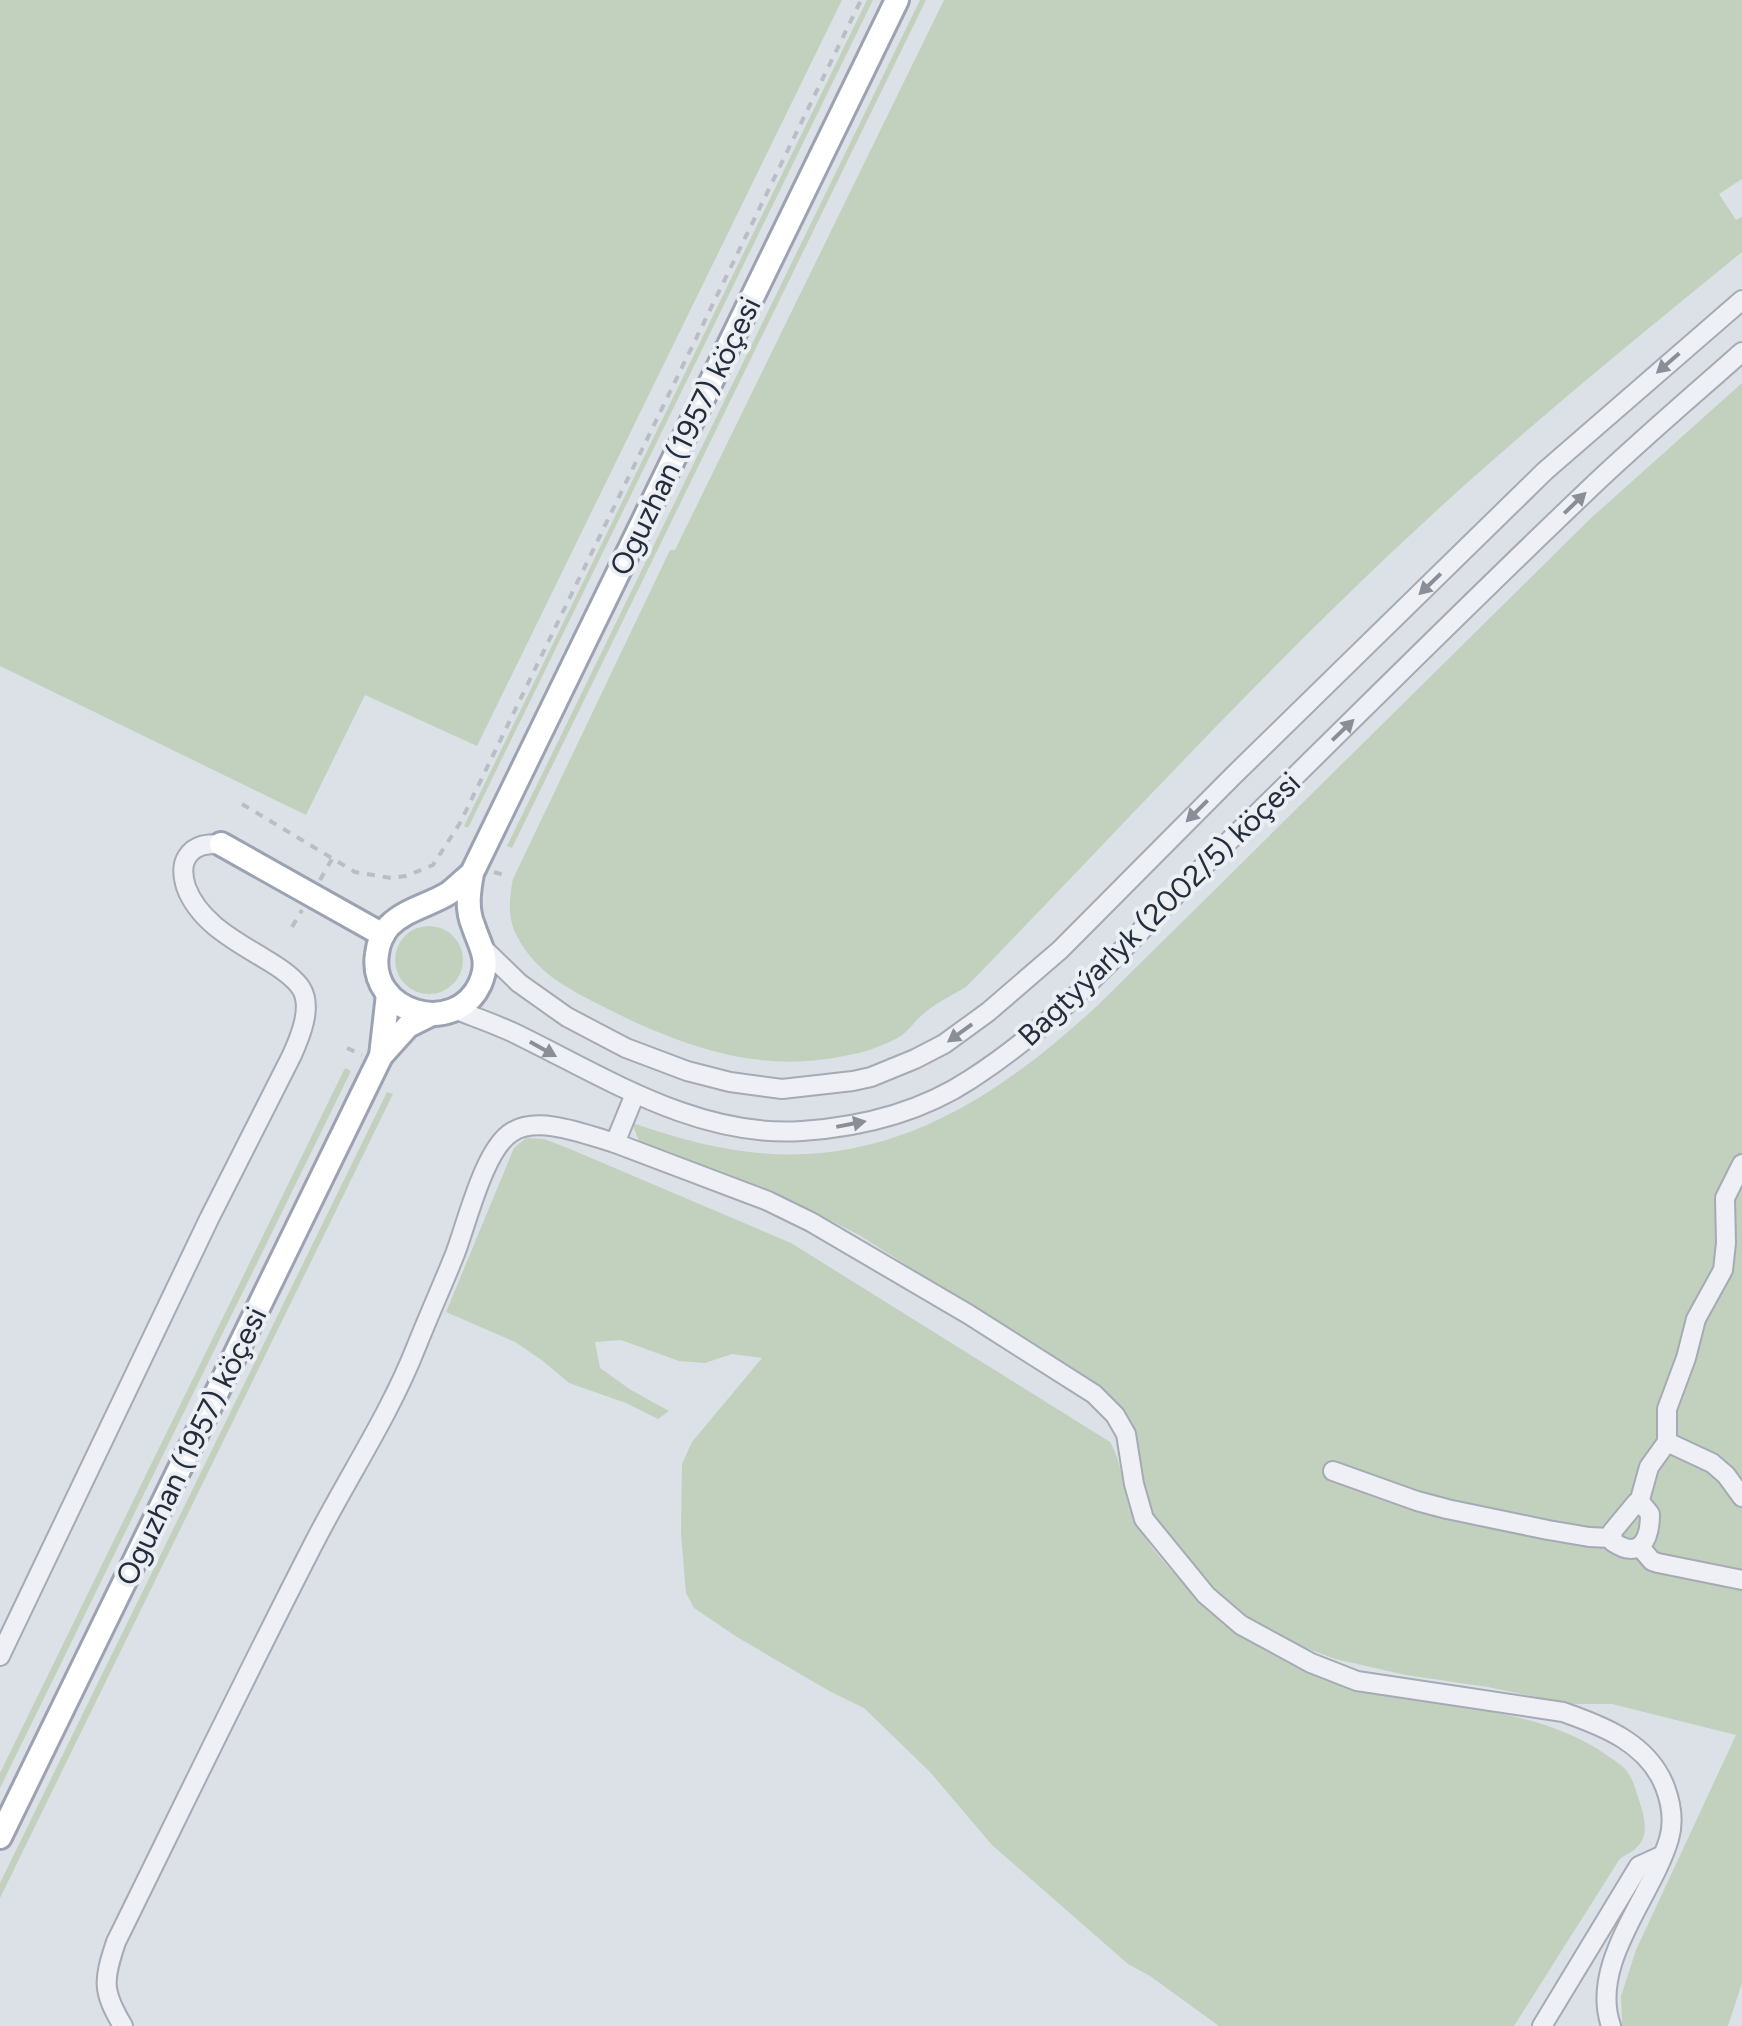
<svg xmlns="http://www.w3.org/2000/svg" width="1742" height="2026" font-family="Figtree,sans-serif">
	<rect width="100%" height="100%" fill="#dce0e7"/>
	<!-- green -->
	<g fill="#c1d1bd">
		<polygon points="0,0 842,0 477,746 365,695 306,815 0,666"/>
		<polygon points="867,0 873,0 468,828 464,826"/>
		<polygon points="920,0 926,0 512,848 507,846"/>
		<path d="M 944,0 L 1742,0 L 1742,179 L 1719,194 L 1736,220 L 1742,217 L 1742,252 C 1638,337 1534,421 1435,512 C 1271,662 1121,828 966,987 C 951,996 933,1004 921,1016 C 913,1023 908,1032 899,1037 C 875,1051 845,1057 818,1060 C 744,1069 671,1041 606,1008 C 572,991 537,974 518,938 C 507,919 509,900 513,879 L 670,550 L 675,550 Z"/>
		<path d="M 1742,383 L 1742,1983 L 1728,2026 L 1622,2026 L 1621,1996 L 1636,1950 L 1736,1735 L 1612,1704 L 1569,1704 L 1488,1687 L 1406,1675 L 1335,1659 L 1293,1643 L 1244,1614 L 1213,1587 L 1180,1552 L 1157,1522 L 1148,1502 L 1131,1429 L 1122,1409 L 1097,1385 L 859,1235 L 776,1193 L 718,1175 L 647,1147 L 639,1141 L 632,1123 C 666,1134 700,1145 735,1150 C 882,1174 995,1100 1097,1006 L 1590,519 Z"/>
		<circle cx="429" cy="960" r="34"/>
		<polygon points="345,1068 351,1071 0,1788 0,1773"/>
		<polygon points="387,1092 393,1094 0,1898 0,1883"/>
		<path d="M 526,1138 L 544,1139 L 570,1149 L 791,1243 L 1110,1442 C 1123,1464 1122,1490 1132,1514 C 1152,1562 1220,1619 1263,1648 C 1290,1666 1321,1681 1353,1689 C 1435,1708 1537,1705 1608,1756 C 1613,1760 1621,1764 1626,1770 C 1632,1777 1635,1787 1638,1797 C 1643,1812 1651,1834 1637,1847 C 1632,1853 1625,1854 1619,1860 L 1514,2026 L 1219,2026 L 1150,1976 L 1128,1964 L 992,1845 L 930,1772 L 864,1708 L 831,1692 L 737,1637 L 694,1608 L 686,1593 L 681,1533 L 682,1464 L 692,1442 L 762,1358 L 732,1354 L 705,1363 L 679,1361 L 621,1340 L 595,1342 L 600,1368 L 631,1390 L 669,1411 L 658,1419 L 626,1403 L 569,1383 L 543,1361 L 515,1342 L 446,1312 L 514,1148 Z"/>
	</g>
	<g fill="none" stroke-linecap="round" stroke-linejoin="round">
		<!-- minor casing -->
		<g stroke="#a5aab4" stroke-width="22">
			<g id="minor">
				<polyline points="484,949 519,983 567,1017 626,1048 687,1071 730,1082 782,1089 853,1081 871,1077 915,1059 944,1044 988,1012 1060,950 1234,775 1545,471 1742,300"/>
				<path d="M 454,1009 C 474,1017 495,1024 514,1033 C 605,1077 697,1138 802,1131 C 861,1127 921,1112 971,1079 C 1069,1016 1143,925 1226,844 C 1346,727 1464,608 1585,493 C 1636,444 1689,399 1742,352"/>
				<path d="M 615,1143 L 768,1201 L 811,1222 L 968,1314 L 1094,1394 L 1115,1415 L 1126,1434 L 1134,1484 L 1144,1519 L 1206,1595 L 1241,1625 L 1311,1663 L 1357,1681 L 1563,1712 C 1603,1726 1648,1743 1665,1787 C 1671,1803 1674,1822 1669,1839 C 1652,1897 1589,1963 1611,2026"/>
				<polyline points="1667,1442 1712,1463 1726,1475 1742,1497"/>
				<polyline points="1333,1471 1417,1501 1447,1509 1548,1530 1589,1537 1611,1538"/>
				<path d="M 1636,1503 L 1642,1504 L 1650,1514 C 1650,1540 1640,1560 1613,1542 L 1612,1532 Z"/>
				<polyline points="1639,1503 1649,1467 1667,1442 1667,1409 1686,1358 1696,1319 1723,1270 1726,1243 1725,1198 1742,1164"/>
				<polyline points="1640,1547 1652,1561 1658,1563 1742,1580"/>
				<path d="M 0,1656 L 209,1219 L 292,1055 C 300,1037 313,1007 301,988 C 293,976 277,966 265,959 C 234,940 199,922 186,887 C 183,877 181,866 187,857 C 195,844 208,844 221,844"/>
				<path d="M 123,2026 C 102,1991 103,1981 116,1942 C 182,1808 247,1673 315,1541 C 349,1475 390,1414 417,1345 C 429,1315 443,1284 455,1254 C 467,1223 484,1149 512,1132 C 539,1115 587,1135 615,1143 L 635,1094"/>
				<polyline points="1542,2026 1639,1866 1661,1856"/>
			</g>
		</g>
		<!-- major casing -->
		<g stroke="#9ba3b3" stroke-width="28">
			<g id="major">
				<polyline points="221,844 383,935"/>
				<path d="M 472,873 C 465,879 457,887 449,893 C 430,905 406,909 389,926 C 383,933 378,944 377,954 C 368,1013 455,1038 480,984 C 491,959 480,947 473,925 C 466,908 469,890 472,873 L 897,0"/>
				<polyline points="388,994 381,1056 408,1026 430,1015"/>
				<polyline points="0,1837 381,1056"/>
			</g>
		</g>
		<!-- path -->
		<g stroke="#babdc5" stroke-width="4" stroke-dasharray="8 8" stroke-linecap="butt">
			<polyline points="242,804 355,872 391,878 406,876 433,865 460,823 861,0"/>
			<polyline points="494,872 507,876"/>
			<polyline points="320,880 332,859"/>
			<polyline points="292,927 302,910"/>
			<polyline points="347,1048 362,1055"/>
		</g>
		<!-- minor -->
		<use href="#minor" stroke="#eef0f5" stroke-width="18"/>
		<!-- major -->
		<use href="#major" stroke="#fff" stroke-width="22"/>
	</g>
	<!-- one-way arrows -->
	<defs><path id="oneway-solid" d="M-6-.8H1V-3.2L6.5 0L1 3.2V.8H-6Z" transform="scale(2.5)"/></defs>
	<g fill="#8a8e99">
		<use href="#oneway-solid" transform="translate(1668 363) rotate(139)"/>
		<use href="#oneway-solid" transform="translate(1575 503) rotate(-44)"/>
		<use href="#oneway-solid" transform="translate(1430 584) rotate(136)"/>
		<use href="#oneway-solid" transform="translate(1343 730) rotate(-44)"/>
		<use href="#oneway-solid" transform="translate(1197 811) rotate(135)"/>
		<use href="#oneway-solid" transform="translate(960 1033) rotate(144)"/>
		<use href="#oneway-solid" transform="translate(543 1049) rotate(29)"/>
		<use href="#oneway-solid" transform="translate(851 1124) rotate(-11)"/>
	</g>
	<g text-anchor="middle" dominant-baseline="central" stroke-width="8" stroke-linejoin="round" paint-order="stroke">
		<!-- street labels -->
		<g font-size="30" fill="#252d3d" stroke="#ebeff4">
			<text transform="translate(685 436) rotate(-64)">Oguzhan (1957) köçesi</text>
			<text transform="translate(1159 909) rotate(-44)">Bagtyýarlyk (2002/5) köçesi</text>
			<text transform="translate(191 1446) rotate(-64)">Oguzhan (1957) köçesi</text>
		</g>
	</g>
</svg>
